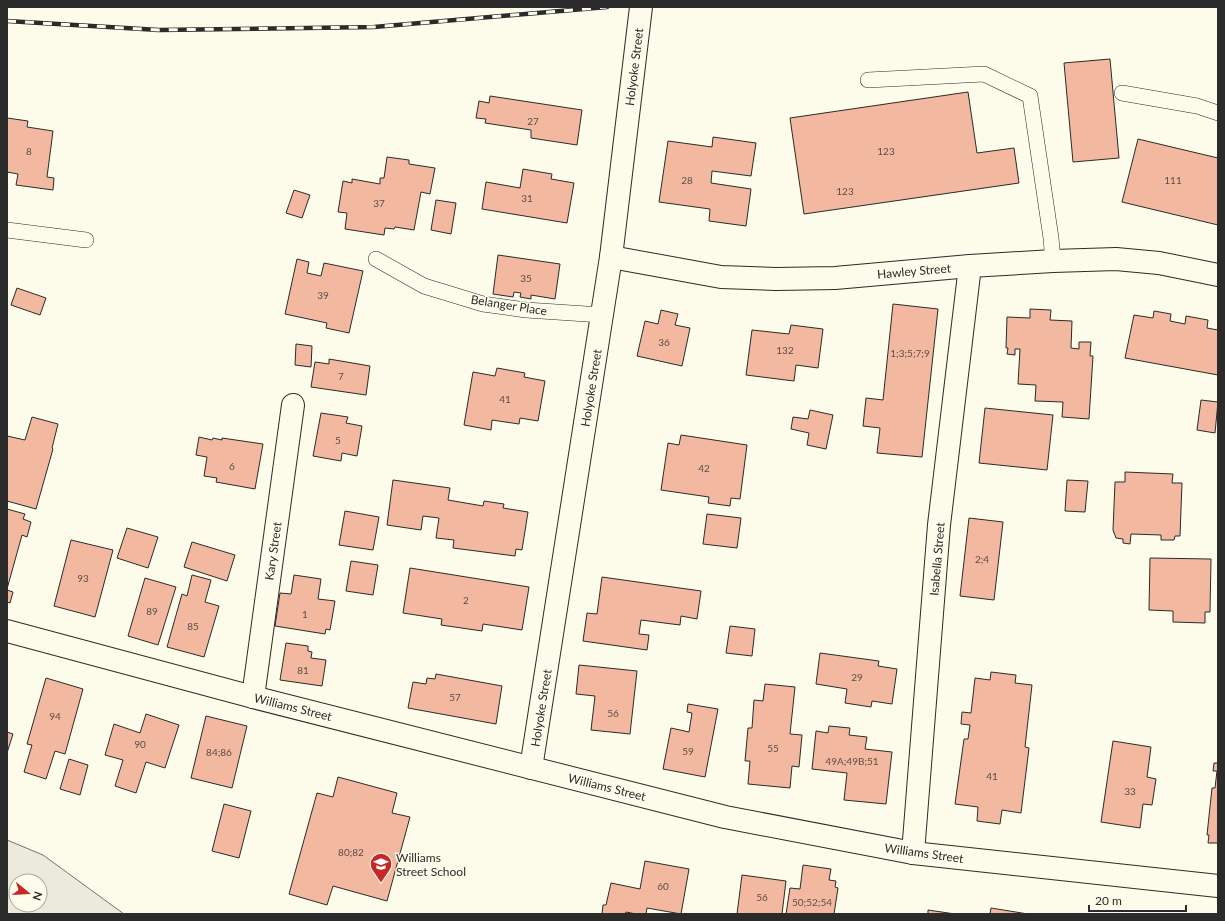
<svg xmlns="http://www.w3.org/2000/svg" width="1225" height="921" font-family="Lato,sans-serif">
	<rect width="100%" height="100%" fill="#fdfbea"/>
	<!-- green -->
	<path fill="#ecebdb" stroke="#74746e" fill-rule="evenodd" d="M 7,840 L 43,855 L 124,914 L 7,914 ZM 16,881 L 40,881 L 40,905 L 16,905 Z"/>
	<!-- building -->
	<g fill="#f2b8a0" stroke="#2b2b2b">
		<polygon points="1110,59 1119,158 1073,162 1064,63"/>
		<polygon points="968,92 977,153 1014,148 1019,183 804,214 790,118"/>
		<polygon points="490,96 582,110 577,145 531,138 531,130 485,123 486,119 476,118 479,101 489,103"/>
		<polygon points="7,118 28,121 27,127 53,131 47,177 54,178 53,190 16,185 18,174 7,172"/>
		<polygon points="713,137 756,143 751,176 712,171 711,183 751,189 746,226 709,221 710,209 659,202 668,141 712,147"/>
		<polygon points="1138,139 1218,158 1218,225 1122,202"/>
		<polygon points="387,157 409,160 409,164 435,168 430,194 421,192 414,230 395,227 394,229 385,228 384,235 345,229 347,213 338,212 343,181 352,183 352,179 380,184 380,178 384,178"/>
		<polygon points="523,169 552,174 551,179 574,183 567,223 482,209 486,182 520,188"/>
		<polygon points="294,190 310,195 302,218 286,213"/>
		<polygon points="436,200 456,203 451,234 431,230"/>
		<polygon points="498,255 560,264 555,299 531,295 531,299 520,297 521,293 514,292 513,297 493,294"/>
		<polygon points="297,259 309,262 307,273 321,276 324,263 363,271 349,333 326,328 327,323 285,314"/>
		<polygon points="17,288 46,298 40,315 11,305"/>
		<polygon points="893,304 938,309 922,457 877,453 880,428 863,426 866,398 883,400"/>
		<polygon points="1030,309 1051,310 1050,320 1072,321 1071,348 1079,349 1079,342 1091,342 1090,356 1093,356 1089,419 1062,417 1063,402 1035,401 1036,385 1018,384 1020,349 1015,349 1015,355 1007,354 1008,348 1006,348 1007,317 1030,318"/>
		<polygon points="661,310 678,314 675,325 690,328 682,366 637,356 645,321 658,324"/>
		<polygon points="1154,311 1171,314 1170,321 1185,324 1186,316 1208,320 1207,328 1218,330 1218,375 1125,358 1134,315 1153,318"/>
		<polygon points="791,325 823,329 818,368 796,365 794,381 746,375 752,330 789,334"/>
		<polygon points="296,344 312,346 311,367 295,365"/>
		<polygon points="329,359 370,366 366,395 311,387 315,362 329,364"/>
		<polygon points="497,368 525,373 524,377 545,381 538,421 520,418 519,424 492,420 491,430 464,425 473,372 495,376"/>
		<polygon points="1201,400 1218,402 1215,433 1197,430"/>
		<polygon points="985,408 1053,415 1047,470 979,463"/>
		<polygon points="810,410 833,415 826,449 807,445 809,433 791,429 793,417 808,419"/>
		<polygon points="321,413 348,417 346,423 362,426 357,456 342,453 341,461 313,456"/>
		<polygon points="32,417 58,424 52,448 53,449 36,509 7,501 7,436 25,440"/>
		<polygon points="681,435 747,445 740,499 731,498 730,506 708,503 709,497 661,490 668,443 679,445"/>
		<polygon points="199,437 212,440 213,438 222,440 222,438 263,444 255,489 216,482 217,478 204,476 207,457 196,455"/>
		<polygon points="1125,472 1173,474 1172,483 1182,483 1180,536 1175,536 1174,540 1161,540 1161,535 1131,534 1130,544 1123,543 1123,539 1116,538 1113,530 1115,482 1125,482"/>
		<polygon points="393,480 450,488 448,500 483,506 484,501 504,504 503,508 528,512 522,550 516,549 515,556 453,548 454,540 436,538 439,518 423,516 421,530 387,525"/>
		<polygon points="1067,480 1088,481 1085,512 1065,511"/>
		<polygon points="7,509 25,514 23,519 31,522 27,537 22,535 7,589"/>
		<polygon points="345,511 379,517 373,550 339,545"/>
		<polygon points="707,514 741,518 737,548 703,544"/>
		<polygon points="969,518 1003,522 994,600 960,596"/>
		<polygon points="127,528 158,537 148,568 117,558"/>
		<polygon points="71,540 113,550 95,617 54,606"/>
		<polygon points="192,542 235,555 227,581 184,567"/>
		<polygon points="1150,558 1211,559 1210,612 1205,612 1205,623 1173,622 1173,611 1149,610"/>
		<polygon points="351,561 378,565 373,595 346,591"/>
		<polygon points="410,568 529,587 522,630 483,624 482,631 441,625 442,619 403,613"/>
		<polygon points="192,575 211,580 205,602 219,606 204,657 167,647 182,594 187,596"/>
		<polygon points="294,575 321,579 318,599 335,601 330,630 326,629 325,634 275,626 280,593 291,594"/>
		<polygon points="602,577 701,591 697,619 681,616 680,625 641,620 639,634 649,635 647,650 583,641 587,613 597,614"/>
		<polygon points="145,578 176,587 158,645 128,636"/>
		<polygon points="7,590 13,592 10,603 7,602"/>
		<polygon points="730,626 755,629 752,656 726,653"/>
		<polygon points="286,643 308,646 308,651 312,652 311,658 326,660 322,686 280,680"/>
		<polygon points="820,653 879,661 878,666 897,669 892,704 872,701 871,707 845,703 847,689 816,684"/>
		<polygon points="579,665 637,671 630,734 591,730 595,696 576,694"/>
		<polygon points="991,672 1016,675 1015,683 1032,685 1025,747 1029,748 1021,813 1002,810 1000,824 977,821 978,807 955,804 964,739 968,739 970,725 961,724 962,712 971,713 975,678 990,680"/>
		<polygon points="436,674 502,686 496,724 408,708 413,682 426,684 427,678 435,679"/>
		<polygon points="46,678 83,689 65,754 55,751 46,779 24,772 32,745 27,744"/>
		<polygon points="765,684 795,687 790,734 802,735 799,767 792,766 790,788 748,784 750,761 745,761 748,728 752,728 754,700 763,701"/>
		<polygon points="688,704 718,709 705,777 663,769 671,728 689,732 692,713 687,712"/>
		<polygon points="146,714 179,725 165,768 146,762 136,793 115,786 123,760 105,755 114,724 140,733"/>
		<polygon points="206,716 247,726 232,788 191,778"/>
		<polygon points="829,726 850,728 849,735 867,737 865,749 892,752 886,804 844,800 847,773 812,769 816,731 828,733"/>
		<polygon points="7,732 13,734 7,753"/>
		<polygon points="1113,741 1151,747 1147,777 1156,779 1152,805 1143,804 1140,828 1101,822"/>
		<polygon points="69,759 88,765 80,795 60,789"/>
		<polygon points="1218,759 1218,843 1208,843 1209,835 1207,835 1212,788 1215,788 1217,771 1213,771 1214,763 1218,763"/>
		<polygon points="338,777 397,793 392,813 410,817 387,901 333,886 327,905 289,894 317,793 333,797"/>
		<polygon points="224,804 251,811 239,858 212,851"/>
		<polygon points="645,861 689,869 681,914 647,908 646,914 636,914 626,912 625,914 602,914 603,905 606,905 611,883 640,889"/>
		<polygon points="803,865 831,869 829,880 836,881 835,887 838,888 834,914 786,914 790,888 800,889"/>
		<polygon points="742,875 786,881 782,914 737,914"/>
		<polygon points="991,908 1028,914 990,914"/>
		<polygon points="928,910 955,914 928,914"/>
	</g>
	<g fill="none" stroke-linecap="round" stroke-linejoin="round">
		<!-- service casing -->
		<g stroke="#2b2b2b" stroke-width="16">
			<g id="service">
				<polyline points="868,80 984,74 1030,96 1051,238 1053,261"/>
				<polyline points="1122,93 1197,106 1218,113"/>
				<polyline points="7,230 86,240"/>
				<polyline points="376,259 424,286 483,304 526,310 602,315"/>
			</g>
		</g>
		<!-- minor casing -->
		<g stroke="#2b2b2b" stroke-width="24">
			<g id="minor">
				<polyline points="611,257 721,277 776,279 835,278 970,266 1053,261 1116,259 1159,263 1218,275"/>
				<polyline points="7,631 253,697 725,817 913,853 1218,886"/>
				<polyline points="253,697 293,405"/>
				<polyline points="531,768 611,257 641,7"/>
				<polyline points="913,853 939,525 970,266"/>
			</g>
		</g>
		<!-- service -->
		<use href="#service" stroke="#fdfbea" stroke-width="15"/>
		<!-- minor -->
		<use href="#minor" stroke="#fdfbea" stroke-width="22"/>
		<!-- rail casing -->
		<g stroke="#2b2b2b" stroke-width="4.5">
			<polyline id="rail" points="7,21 159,30 374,27 607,7"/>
		</g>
		<!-- rail -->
		<use href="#rail" stroke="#fdfbea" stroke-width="3" stroke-dasharray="9" stroke-linecap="butt"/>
	</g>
	<!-- icons -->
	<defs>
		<g id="school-pin" transform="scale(1.15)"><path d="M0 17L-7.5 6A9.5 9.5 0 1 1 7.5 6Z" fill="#c62828" stroke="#fdfbea"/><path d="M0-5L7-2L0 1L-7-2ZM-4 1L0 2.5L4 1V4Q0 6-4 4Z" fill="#fff"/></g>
	</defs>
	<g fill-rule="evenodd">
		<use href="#school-pin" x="381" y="864"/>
	</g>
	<g text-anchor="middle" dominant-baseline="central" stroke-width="3" stroke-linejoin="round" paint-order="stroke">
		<!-- number labels -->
		<g font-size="10" fill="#5d4e48">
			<text x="533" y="121">27</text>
			<text x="29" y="151">8</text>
			<text x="886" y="151">123</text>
			<text x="687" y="180">28</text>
			<text x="1173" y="180">111</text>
			<text x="845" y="191">123</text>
			<text x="527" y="198">31</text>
			<text x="379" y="203">37</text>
			<text x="526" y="278">35</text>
			<text x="323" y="295">39</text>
			<text x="664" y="342">36</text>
			<text x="785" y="350">132</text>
			<text x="910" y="353">1;3;5;7;9</text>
			<text x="341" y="376">7</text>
			<text x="505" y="399">41</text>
			<text x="338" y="440">5</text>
			<text x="232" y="466">6</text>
			<text x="704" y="468">42</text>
			<text x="982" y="559">2;4</text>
			<text x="83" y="578">93</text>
			<text x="466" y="600">2</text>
			<text x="152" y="611">89</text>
			<text x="305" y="614">1</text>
			<text x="193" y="626">85</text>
			<text x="303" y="670">81</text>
			<text x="857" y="677">29</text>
			<text x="455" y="697">57</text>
			<text x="613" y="713">56</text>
			<text x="55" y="716">94</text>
			<text x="140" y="744">90</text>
			<text x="773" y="748">55</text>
			<text x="688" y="751">59</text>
			<text x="219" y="752">84;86</text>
			<text x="852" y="761">49A;49B;51</text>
			<text x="992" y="776">41</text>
			<text x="1130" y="791">33</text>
			<text x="351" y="852">80;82</text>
			<text x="663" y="886">60</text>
			<text x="762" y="897">56</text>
			<text x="812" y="902">50;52;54</text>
		</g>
		<!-- street labels -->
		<g font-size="12" fill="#2b2b2b" stroke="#fdfbea">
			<text transform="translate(634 67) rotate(-83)">Holyoke Street</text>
			<text transform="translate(914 271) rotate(-5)">Hawley Street</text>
			<text transform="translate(509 305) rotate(9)">Belanger Place</text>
			<text transform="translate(591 388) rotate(-81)">Holyoke Street</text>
			<text transform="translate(273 551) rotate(-82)">Kary Street</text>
			<text transform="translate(937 559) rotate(-85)">Isabella Street</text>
			<text transform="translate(293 707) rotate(14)">Williams Street</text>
			<text transform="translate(541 708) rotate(-81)">Holyoke Street</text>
			<text transform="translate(607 787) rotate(14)">Williams Street</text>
			<text transform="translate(924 853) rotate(8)">Williams Street</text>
		</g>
		<!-- poi labels -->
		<g font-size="12" fill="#2b2b2b" stroke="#fdfbea" text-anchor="start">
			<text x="396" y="857">Williams<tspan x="396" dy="14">Street School</tspan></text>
		</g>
	</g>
	<!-- border -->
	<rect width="1225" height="921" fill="none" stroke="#2b2b2b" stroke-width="16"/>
	<!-- north arrow -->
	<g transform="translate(28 893) rotate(108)"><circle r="19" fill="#fdfbea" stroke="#a9a89e"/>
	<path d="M0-3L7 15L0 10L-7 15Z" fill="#c62828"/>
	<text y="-6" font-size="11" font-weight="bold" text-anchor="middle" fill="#2b2b2b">N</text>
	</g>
	<!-- scale -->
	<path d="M1089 905v6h97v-6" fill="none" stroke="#2b2b2b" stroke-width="2"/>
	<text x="1095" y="905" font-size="12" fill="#2b2b2b" stroke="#fdfbea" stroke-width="3" paint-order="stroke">20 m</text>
</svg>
